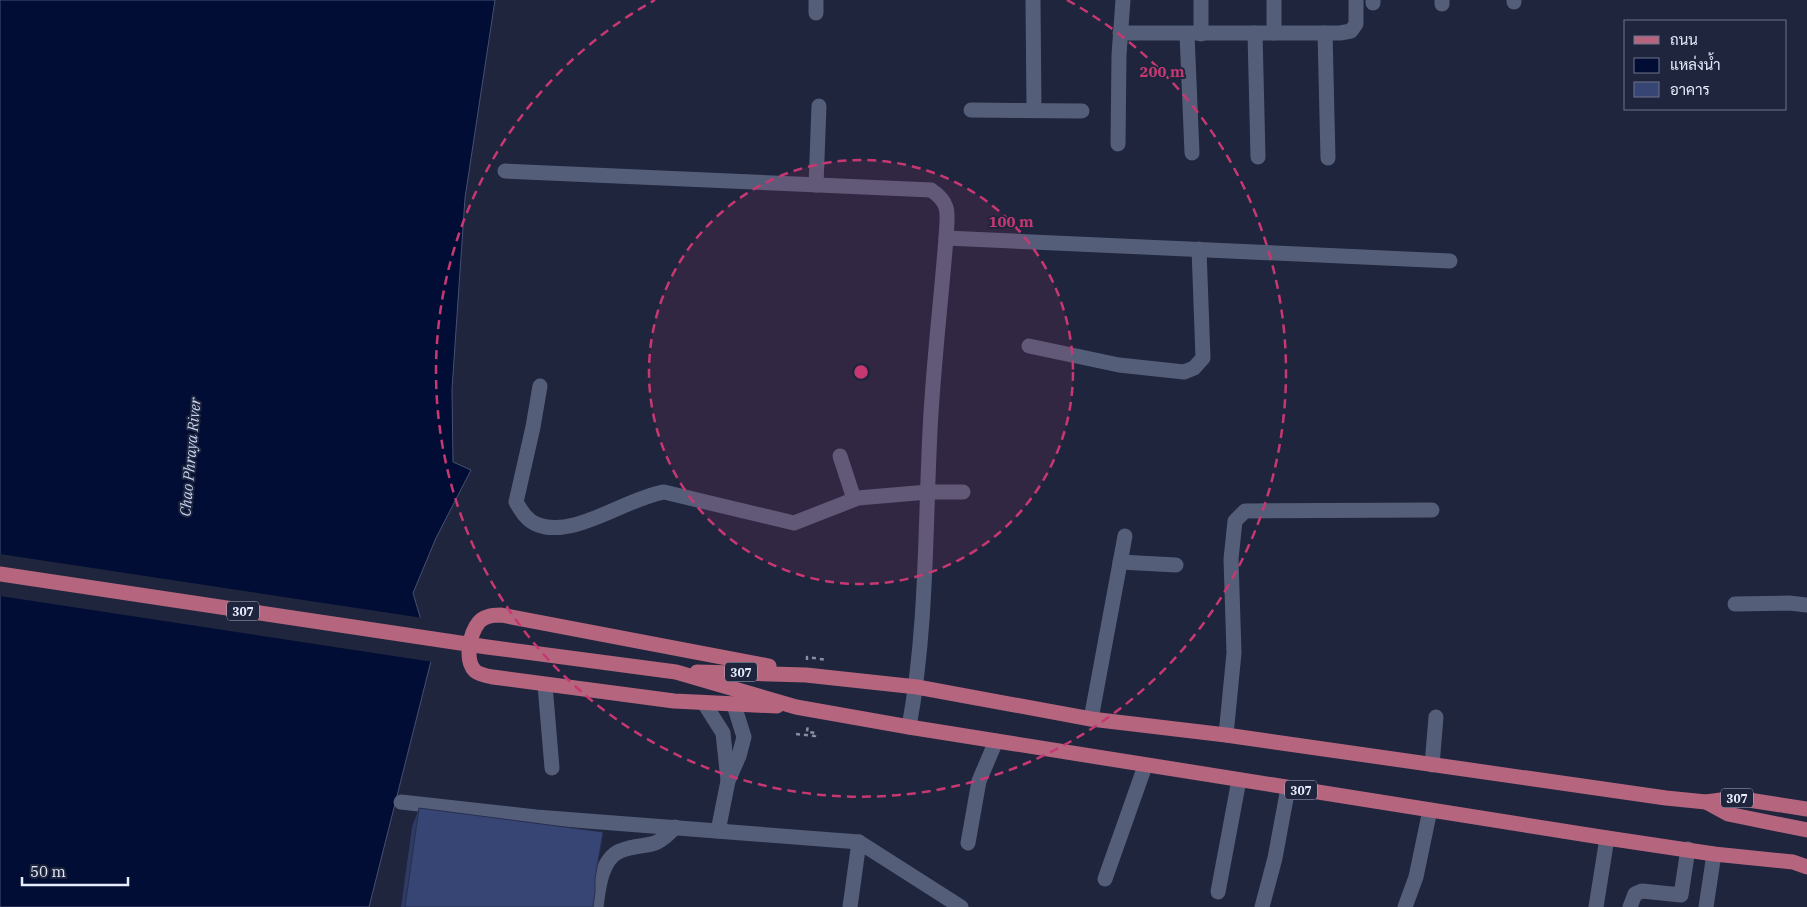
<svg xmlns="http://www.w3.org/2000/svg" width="1807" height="907" font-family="'IBM Plex Serif',Sarabun,serif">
	<rect width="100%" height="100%" fill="#1e253c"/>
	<!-- water -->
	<polygon fill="#010d35" stroke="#465071" points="0,0 495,0 465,198 452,389 453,462 471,470 436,538 413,593 432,657 369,907 0,907"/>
	<!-- pier -->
	<polygon fill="#1e253c" points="0,554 423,618 434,657 433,662 0,596"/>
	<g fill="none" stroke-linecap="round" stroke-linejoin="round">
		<!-- path -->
		<g stroke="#888fa2" stroke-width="2.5" stroke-dasharray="4 4" stroke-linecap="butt">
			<polyline points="807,660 807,657 827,660"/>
			<polyline points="796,734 815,736 816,733 807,732 808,724"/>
		</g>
		<!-- minor -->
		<g stroke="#555e79" stroke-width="15">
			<polyline points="1033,0 1034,109"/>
			<polyline points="1201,0 1201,34"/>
			<polyline points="1274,0 1274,33"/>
			<polyline points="1514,2 1514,0"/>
			<polyline points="1373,3 1373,0"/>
			<polyline points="1442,4 1442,0"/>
			<polyline points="816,13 816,0"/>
			<polyline points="1120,33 1340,33 1351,31 1356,24 1356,0"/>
			<polyline points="1255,33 1258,157"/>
			<polyline points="1325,33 1328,158"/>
			<polyline points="1187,34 1192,153"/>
			<polyline points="971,110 1082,111"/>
			<polyline points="1118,144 1119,55 1123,0"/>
			<path d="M 505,171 L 931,190 C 952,204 947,215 946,238 C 941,302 933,367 930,431 C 925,531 927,629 909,727"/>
			<polyline points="816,185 819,106"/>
			<polyline points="946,238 1450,261"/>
			<polyline points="1029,346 1119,365 1184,372 1194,368 1203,358 1199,249"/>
			<path d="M 540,386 L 533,427 L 516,502 C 521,510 526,520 536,524 C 573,540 626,498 664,492 L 794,523 L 858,498 L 928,492 L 963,492"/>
			<polyline points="840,456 854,499"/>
			<polyline points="1120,562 1176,565"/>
			<polyline points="1735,604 1789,603 1807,605"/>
			<polyline points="545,685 552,768"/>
			<polyline points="704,703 723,733 728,780"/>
			<polyline points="1091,719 1125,536"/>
			<polyline points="1226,735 1234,653 1231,559 1235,521 1245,511 1432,510"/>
			<polyline points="1432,765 1436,717"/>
			<polyline points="401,802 536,817 859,842 961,907"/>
			<polyline points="718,831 728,781 739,756 744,737 734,705"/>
			<polyline points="968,843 979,781 996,741"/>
			<polyline points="1105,879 1145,766"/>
			<polyline points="1218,892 1239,780"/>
			<path d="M 596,907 C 598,890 601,859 620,851 C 645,841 654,852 675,827"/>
			<polyline points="850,907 859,842"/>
			<polyline points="1262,907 1275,858 1288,788"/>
			<polyline points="1405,907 1416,877 1430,810"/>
			<polyline points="1596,907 1607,838"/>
			<polyline points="1630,907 1635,894 1642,891 1681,895 1688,849"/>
			<polyline points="1706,907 1714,854"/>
		</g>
		<!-- major -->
		<g stroke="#b5657e" stroke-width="15">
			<polyline points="0,574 487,647 676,672 796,707 909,727 1607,838 1714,854 1793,862 1807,867"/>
			<path d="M 769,666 L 501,615 C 493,615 484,616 479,622 C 470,633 464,660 475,671 C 480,675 487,676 493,677 L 674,701 L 777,706"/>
			<polyline points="697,672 806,675 917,687 1091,719 1226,735 1666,798 1706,802 1736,798 1807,809"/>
			<polyline points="1706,802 1728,814 1807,830"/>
		</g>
	</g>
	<!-- wall -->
	<polygon fill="#2f3b64" points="419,808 595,879 593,907 401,907 412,827"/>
	<!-- building -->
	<polygon fill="#374574" stroke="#263051" points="419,808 603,832 595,879 595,892 593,907 405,907"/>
	<!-- distance rings -->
	<circle cx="861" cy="372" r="212" fill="#c73873" fill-opacity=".12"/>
	<g fill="none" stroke="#c73873" stroke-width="2.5" stroke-dasharray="9 6">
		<circle cx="861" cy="372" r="212"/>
		<path d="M1067 0A425 425 0 1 1 655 0"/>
	</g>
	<g text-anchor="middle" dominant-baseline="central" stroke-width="4" stroke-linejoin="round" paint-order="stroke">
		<!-- shield labels -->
		<g fill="#1e253c" stroke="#aab0c2" stroke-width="1">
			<rect x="227" y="601.5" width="32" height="19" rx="4"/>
			<rect x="725" y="662.5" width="32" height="19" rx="4"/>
			<rect x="1285" y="780.5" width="32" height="19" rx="4"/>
			<rect x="1721" y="788.5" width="32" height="19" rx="4"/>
		</g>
		<g font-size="12" font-weight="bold" fill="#e6ecfc">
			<text x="243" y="611">307</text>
			<text x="741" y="672">307</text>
			<text x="1301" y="790">307</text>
			<text x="1737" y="798">307</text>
		</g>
		<!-- water labels -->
		<g font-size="15" font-style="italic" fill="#c6d5f3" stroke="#1e253c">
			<text transform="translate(190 457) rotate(-85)">Chao Phraya River</text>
		</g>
	</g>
	<circle cx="861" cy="372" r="8" fill="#c73873" stroke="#1e253c" stroke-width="2.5"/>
	<g font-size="15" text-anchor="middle" font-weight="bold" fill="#c73873" stroke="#1e253c" stroke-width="4" stroke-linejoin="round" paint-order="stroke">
		<text x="1162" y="77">200 m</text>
		<text x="1011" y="227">100 m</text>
	</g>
	<!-- legend -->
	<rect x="1624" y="20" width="162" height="90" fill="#1e253c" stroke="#6e7589"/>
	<rect x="1634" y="36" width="25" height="8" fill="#b5657e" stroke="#6e7589"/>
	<text x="1670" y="45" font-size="15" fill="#e6ecfc">ถนน</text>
	<rect x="1634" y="58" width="25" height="15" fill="#010d35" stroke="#6e7589"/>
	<text x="1670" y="70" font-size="15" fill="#e6ecfc">แหล่งน้ำ</text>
	<rect x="1634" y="82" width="25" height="15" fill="#374574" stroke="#6e7589"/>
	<text x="1670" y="95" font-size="15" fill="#e6ecfc">อาคาร</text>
	<!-- scale -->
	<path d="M22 877v8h106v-8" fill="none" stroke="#e6ecfc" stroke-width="2.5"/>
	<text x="30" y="877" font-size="15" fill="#e6ecfc" stroke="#1e253c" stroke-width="4" paint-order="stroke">50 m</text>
</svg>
